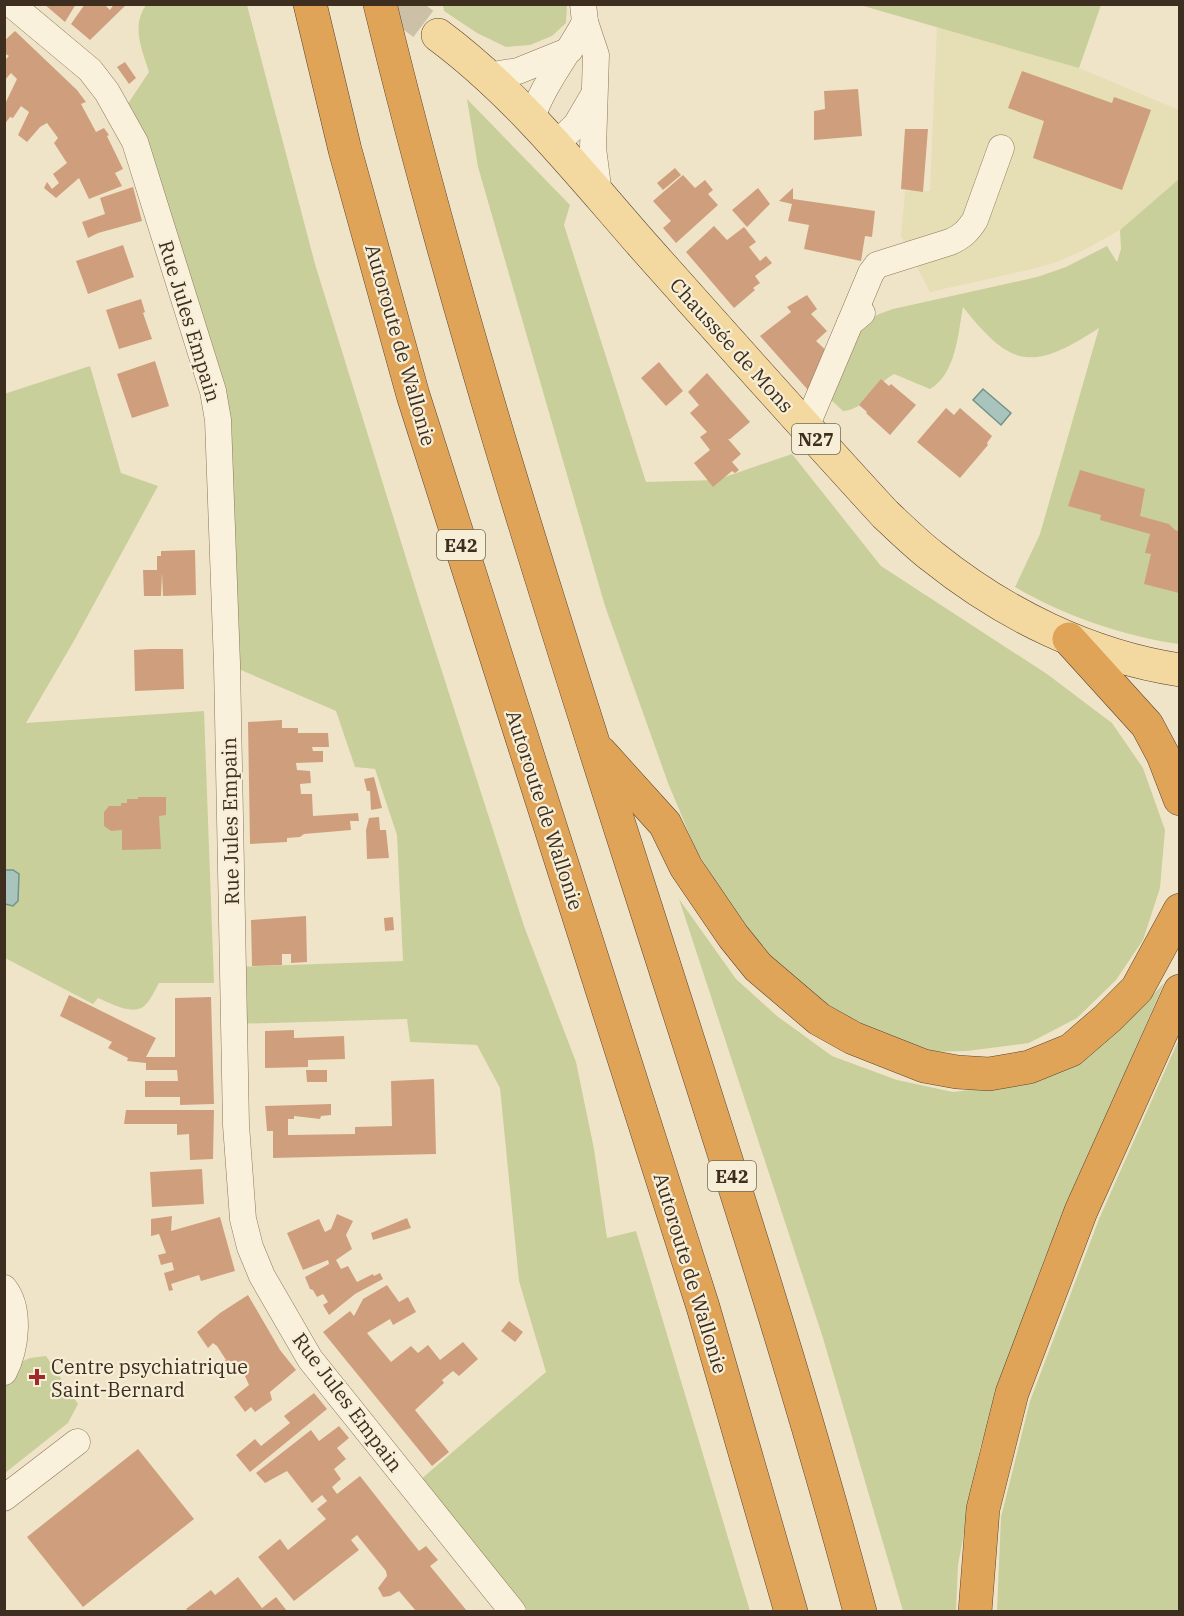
<svg xmlns="http://www.w3.org/2000/svg" width="1184" height="1616" font-family="'IBM Plex Serif',serif">
	<rect width="100%" height="100%" fill="#f0e4c8"/>
	<!-- farmland -->
	<polygon fill="#e6deb5" points="937,26 1079,68 1179,110 1179,179 1120,230 1086,249 1059,261 1033,269 930,292 901,236 905,191 930,191"/>
	<!-- green -->
	<g fill="#c9cf9b">
		<path d="M 146,5 L 247,5 L 315,264 L 419,600 L 524,926 L 576,1062 L 594,1149 L 607,1238 L 636,1231 L 750,1611 L 513,1611 L 413,1486 L 546,1372 L 519,1281 L 500,1088 L 477,1045 L 410,1042 L 407,1019 L 234,1024 L 233,967 L 403,961 L 397,835 L 375,769 L 355,767 L 336,711 L 227,664 L 218,420 L 121,114 L 149,72 C 142,49 131,27 146,5 Z"/>
		<polygon points="443,5 567,5 566,23 552,36 530,45 506,47 477,33 444,11"/>
		<polygon points="860,5 1101,5 1079,68"/>
		<polygon points="467,99 570,205 564,225 646,482 716,480 792,454 881,566 1047,674 1112,723 1143,768 1165,830 1160,888 1143,940 1116,980 1077,1018 1029,1043 967,1051 926,1052 843,1023 792,983 744,927 696,850 668,783 605,606 478,167"/>
		<path d="M 1179,179 L 1179,644 C 1125,637 1062,615 1015,587 L 1040,534 L 1099,328 C 1033,371 1012,369 963,307 C 958,334 956,374 930,389 L 894,374 C 875,384 866,410 843,411 L 831,400 L 863,323 L 879,314 L 893,309 L 1037,277 L 1066,267 L 1107,246 L 1117,262 L 1121,249 L 1120,230 Z"/>
		<path d="M 90,366 L 121,473 L 158,486 L 75,639 L 26,723 L 204,711 L 214,983 L 159,983 C 155,990 150,1002 143,1007 C 131,1015 110,1003 98,998 L 93,1004 L 5,958 L 4,394 Z"/>
		<polygon points="679,899 736,979 777,1016 832,1056 897,1080 953,1092 1020,1084 1083,1057 1124,1026 1164,983 1044,1260 980,1448 958,1565 956,1611 903,1611 823,1338"/>
		<polygon points="1179,1039 1179,1611 997,1611 1001,1517 1030,1401 1099,1219"/>
		<polygon points="46,1356 78,1404 68,1423 5,1473 5,1372 7,1368 30,1358"/>
	</g>
	<!-- water -->
	<g fill="#a9c4bc" stroke="#6f938a" stroke-width="1.5">
		<polygon points="983,389 1011,413 1001,425 973,400"/>
		<polygon points="5,870 13,870 19,874 18,901 13,906 5,904"/>
	</g>
	<!-- building -->
	<g fill="#cf9f7d">
		<polygon points="44,4 76,4 65,22"/>
		<polygon points="85,4 104,4 110,10 114,4 127,4 90,40 71,24"/>
		<polygon points="15,31 77,90 86,102 81,104 96,132 104,128 109,135 107,136 123,169 115,173 122,186 89,199 79,178 56,198 44,188 47,182 52,189 59,183 53,174 67,163 54,143 58,138 47,123 40,127 27,142 18,135 29,112 21,106 13,118 10,117 4,125 4,106 17,79 11,73 4,81 4,61 9,56 4,53 4,41"/>
		<polygon points="125,62 136,78 129,84 117,67"/>
		<polygon points="1022,71 1112,103 1114,97 1151,110 1122,190 1033,158 1044,121 1008,108"/>
		<polygon points="858,89 862,136 814,140 814,111 825,109 824,91"/>
		<polygon points="905,129 928,129 923,192 901,189"/>
		<polygon points="675,168 681,175 663,190 657,183"/>
		<polygon points="683,175 695,188 705,180 713,190 708,194 718,205 676,243 663,228 671,221 653,201"/>
		<polygon points="133,187 142,221 98,233 88,238 82,222 105,214 100,198"/>
		<polygon points="758,188 770,204 747,227 732,210"/>
		<polygon points="793,188 793,199 875,211 872,237 865,236 861,261 804,249 809,225 788,221 792,204 779,201"/>
		<polygon points="714,226 727,240 744,227 756,242 749,247 760,261 766,256 772,263 755,276 760,283 753,288 755,290 734,308 686,252"/>
		<polygon points="123,245 134,277 88,294 76,261"/>
		<polygon points="807,295 817,309 811,314 827,331 816,341 829,353 815,388 808,390 760,336 791,312 787,307"/>
		<polygon points="141,299 145,312 143,313 152,339 119,349 106,310"/>
		<polygon points="155,361 169,406 132,418 117,374"/>
		<polygon points="659,362 683,391 666,406 641,378"/>
		<polygon points="707,373 750,422 730,439 728,439 741,454 732,462 739,470 735,473 732,471 713,487 694,463 710,450 700,437 707,432 690,413 699,405 688,392"/>
		<polygon points="881,379 889,386 891,384 916,405 890,435 866,413 867,412 859,405"/>
		<polygon points="946,408 954,415 960,408 992,436 987,443 988,445 960,478 917,442"/>
		<polygon points="1080,470 1145,489 1140,516 1169,524 1175,530 1179,531 1179,593 1144,584 1151,554 1145,553 1150,534 1100,520 1101,515 1068,506"/>
		<polygon points="195,550 196,595 163,596 162,573 161,596 144,596 143,570 157,570 157,556 161,556 161,551"/>
		<polygon points="149,649 183,649 184,689 135,691 134,650"/>
		<polygon points="282,720 282,728 298,728 298,733 328,733 329,747 312,747 313,751 323,751 323,762 296,763 297,770 310,771 311,783 300,784 301,794 312,794 313,816 358,813 359,821 350,821 351,830 304,834 300,837 287,838 287,842 250,844 248,722"/>
		<polygon points="374,777 382,808 371,810 370,791 367,791 364,779"/>
		<polygon points="138,797 166,797 166,815 159,816 161,849 122,850 122,830 111,831 104,826 104,812 109,806 121,806 121,803 127,803 127,799 138,799"/>
		<polygon points="379,817 380,830 386,830 389,858 367,859 366,830 369,818"/>
		<polygon points="306,916 307,962 291,963 291,954 282,954 282,965 252,966 251,920"/>
		<polygon points="393,917 394,930 385,931 384,918"/>
		<polygon points="69,995 156,1038 146,1057 175,1057 175,998 211,997 214,1104 180,1105 180,1097 145,1097 145,1081 178,1081 177,1070 146,1070 146,1063 127,1061 128,1058 108,1048 112,1042 60,1016"/>
		<polygon points="294,1030 294,1038 344,1036 345,1059 308,1060 308,1067 265,1068 265,1031"/>
		<polygon points="306,1070 327,1070 327,1082 307,1082"/>
		<polygon points="434,1079 436,1154 273,1158 273,1131 267,1131 265,1106 331,1104 331,1115 321,1116 320,1119 294,1116 294,1119 288,1119 288,1135 355,1134 355,1127 392,1126 391,1081"/>
		<polygon points="126,1110 214,1110 213,1159 190,1160 189,1134 177,1135 177,1124 124,1124"/>
		<polygon points="202,1169 204,1204 152,1207 150,1172"/>
		<polygon points="337,1214 353,1221 346,1235 352,1249 336,1260 341,1269 348,1266 357,1282 373,1274 374,1276 380,1273 383,1279 355,1294 329,1315 323,1305 328,1302 323,1294 317,1297 313,1290 310,1289 305,1277 329,1264 328,1260 303,1270 287,1233 319,1219 325,1232 331,1229"/>
		<polygon points="172,1216 171,1231 220,1217 235,1271 201,1281 199,1275 171,1284 173,1290 169,1291 164,1273 174,1270 172,1262 161,1265 158,1255 166,1253 159,1234 151,1236 151,1219"/>
		<polygon points="407,1218 411,1228 373,1240 371,1233"/>
		<polygon points="387,1285 399,1302 408,1297 416,1312 393,1325 390,1319 367,1333 391,1362 411,1346 418,1353 428,1345 440,1360 463,1342 478,1359 459,1376 453,1371 442,1380 444,1383 415,1410 449,1452 432,1466 323,1332 350,1311 354,1316 363,1299"/>
		<polygon points="248,1295 280,1350 296,1370 270,1392 272,1400 255,1412 251,1407 245,1412 234,1397 249,1385 238,1361 228,1371 222,1364 226,1360 217,1346 213,1343 208,1348 197,1332 220,1313"/>
		<polygon points="509,1321 523,1332 515,1342 501,1331"/>
		<polygon points="314,1393 327,1409 250,1472 236,1455 255,1439 261,1446 290,1423 284,1416"/>
		<polygon points="339,1426 349,1438 337,1448 346,1459 334,1469 341,1479 332,1487 337,1494 360,1476 419,1551 426,1546 438,1560 430,1566 467,1611 416,1611 399,1591 390,1596 383,1597 378,1588 387,1576 386,1571 357,1535 351,1540 359,1550 294,1601 258,1557 280,1539 288,1550 326,1519 317,1509 327,1501 322,1495 312,1503 287,1471 265,1483 256,1473 311,1430 319,1441"/>
		<polygon points="138,1449 194,1519 83,1607 27,1537"/>
		<polygon points="238,1577 262,1608 276,1597 287,1611 188,1611 186,1609 211,1590 215,1595"/>
	</g>
	<g fill="none" stroke-linecap="round" stroke-linejoin="round">
		<!-- major-tunnel -->
		<polyline stroke="#ccc0a6" stroke-width="33" stroke-dasharray="33 16" stroke-linecap="butt" points="397,4 438,35"/>
		<!-- minor casing -->
		<g stroke="#8d765c" stroke-width="27">
			<g id="minor">
				<polyline points="11,4 90,70 107,92 135,142 213,391 218,420 227,664 236,1125 243,1219 250,1247 262,1276 310,1359 513,1612"/>
				<polyline points="583,4 585,22 596,55 593,148 599,195"/>
				<polyline points="487,76 518,71 570,50"/>
				<path d="M 531,121 C 542,85 568,55 585,22"/>
				<polyline points="555,145 576,125 593,96"/>
				<path d="M 850,323 L 871,273 L 877,265 L 950,242 C 962,237 968,231 975,220 L 1001,148"/>
				<polyline points="806,427 850,323 862,313"/>
				<path d="M 4,1288 C 21,1309 16,1349 4,1372"/>
				<polyline points="4,1498 77,1442"/>
			</g>
		</g>
		<!-- major casing -->
		<g stroke="#5b4430" stroke-width="34">
			<path id="major" d="M 438,35 C 515,92 578,171 641,243 C 722,334 803,425 885,514 C 901,529 916,544 933,557 C 1004,614 1089,656 1180,670"/>
		</g>
		<!-- highway casing -->
		<g stroke="#5b4430" stroke-width="34">
			<g id="highway">
				<polyline points="310,4 345,150 413,395 703,1307 791,1612"/>
				<path d="M 380,4 C 461,338 568,664 672,990 C 738,1196 804,1402 860,1612"/>
				<polyline points="1069,639 1147,725 1163,755 1180,799"/>
				<polyline points="600,752 665,824 686,867 733,936 758,967 819,1019 853,1038 924,1066 957,1072 989,1074 1029,1067 1071,1050 1108,1018 1137,989 1180,910"/>
				<polyline points="975,1612 983,1509 1012,1393 1081,1211 1180,991"/>
			</g>
		</g>
		<!-- minor -->
		<use href="#minor" stroke="#faf1dc" stroke-width="26"/>
		<!-- major -->
		<use href="#major" stroke="#f3d9a0" stroke-width="33"/>
		<!-- highway -->
		<use href="#highway" stroke="#e0a458" stroke-width="33"/>
	</g>
	<!-- markers -->
	<path fill="#9e2a2b" stroke="#f7eed8" stroke-width="2" d="M34 1368h6v6h6v6h-6v6h-6v-6h-6v-6h6z"/>
	<g text-anchor="middle" dominant-baseline="central" stroke-width="4.5" stroke-linejoin="round" paint-order="stroke">
		<!-- shield labels -->
		<g fill="#f7eed8" stroke="#756857" stroke-width="1.5">
			<rect x="792" y="424" width="48" height="30" rx="4.5"/>
			<rect x="437" y="530" width="48" height="30" rx="4.5"/>
			<rect x="708" y="1161" width="48" height="30" rx="4.5"/>
		</g>
		<g font-size="18" font-weight="bold" fill="#3d2e20">
			<text x="816" y="439">N27</text>
			<text x="461" y="545">E42</text>
			<text x="732" y="1176">E42</text>
		</g>
		<!-- street labels -->
		<g font-size="20" fill="#3d2e20" stroke="#f7eed8">
			<text transform="translate(190 321) rotate(73)">Rue Jules Empain</text>
			<text transform="translate(401 345) rotate(74)">Autoroute de Wallonie</text>
			<text transform="translate(732 345) rotate(48)">Chaussée de Mons</text>
			<text transform="translate(545 810) rotate(72)">Autoroute de Wallonie</text>
			<text transform="translate(230 821) rotate(-91)">Rue Jules Empain</text>
			<text transform="translate(691 1273) rotate(73)">Autoroute de Wallonie</text>
			<text transform="translate(348 1402) rotate(53)">Rue Jules Empain</text>
		</g>
		<!-- poi labels -->
		<g font-size="20" fill="#3d2e20" stroke="#f7eed8" text-anchor="start">
			<text x="51" y="1366">Centre psychiatrique<tspan x="51" dy="23">Saint-Bernard</tspan></text>
		</g>
	</g>
	<!-- border -->
	<rect width="1184" height="1616" fill="none" stroke="#3d2e20" stroke-width="12"/>
</svg>
